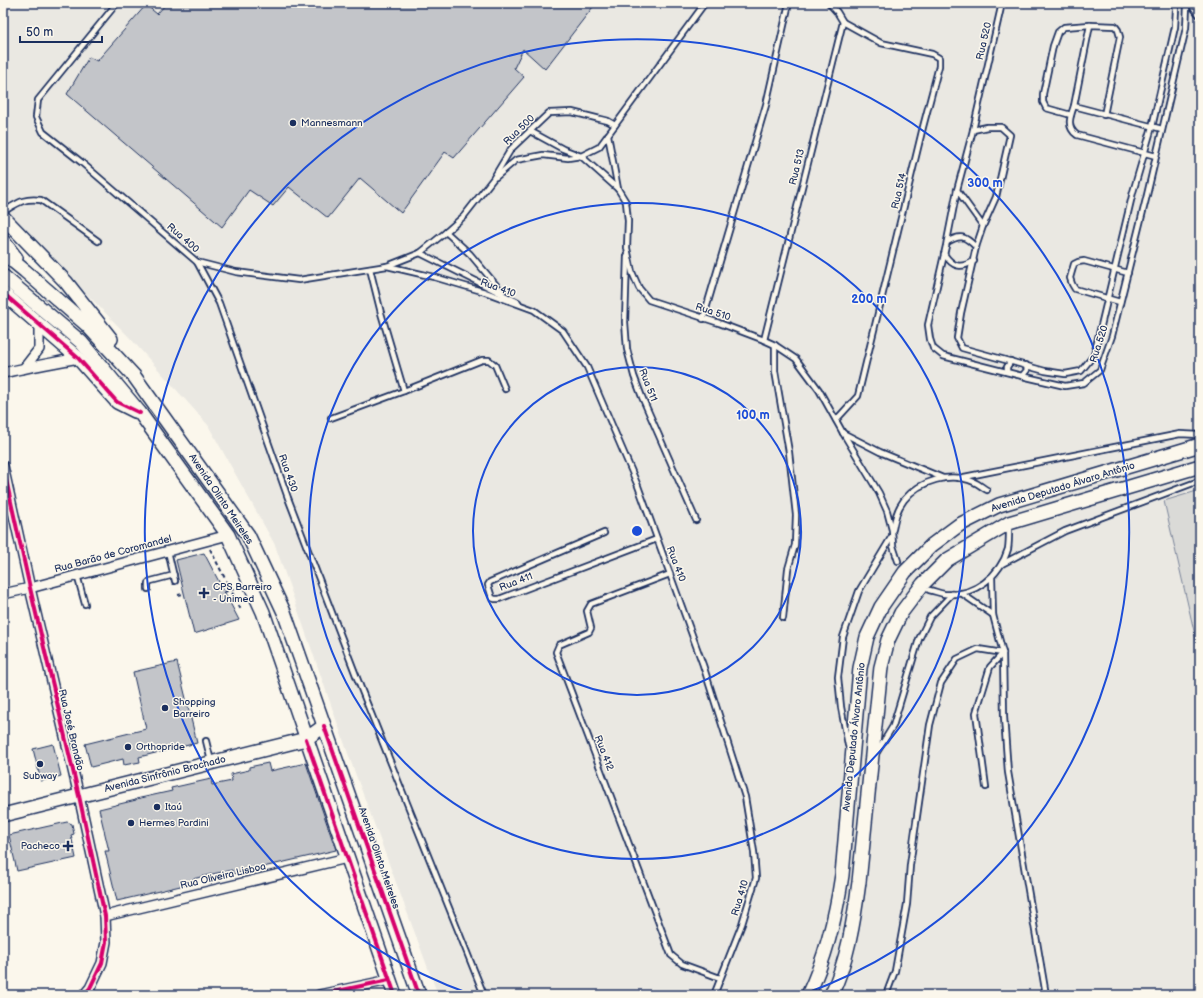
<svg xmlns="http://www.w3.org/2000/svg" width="1203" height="998" font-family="'Balsamiq Sans',sans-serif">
	<rect width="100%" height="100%" fill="#fbf7ec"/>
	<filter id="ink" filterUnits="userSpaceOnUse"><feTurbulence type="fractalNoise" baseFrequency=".025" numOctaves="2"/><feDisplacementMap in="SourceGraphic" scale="8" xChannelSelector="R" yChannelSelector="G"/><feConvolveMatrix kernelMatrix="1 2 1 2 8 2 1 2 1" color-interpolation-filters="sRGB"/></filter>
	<g filter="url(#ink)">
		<!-- built -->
		<polygon fill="#eae8e2" points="3,3 1200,3 1200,490 1165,501 1200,657 1200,995 438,995 351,762 275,545 208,425 130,338 3,209"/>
		<!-- green -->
		<polygon fill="#dadad7" stroke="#7a849a" points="1200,490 1200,657 1164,501"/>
		<!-- building -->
		<g fill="#c3c5c9" stroke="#1b2f5e">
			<polygon points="167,3 596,3 545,69 523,49 514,68 524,77 454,158 445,152 401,213 360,178 328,218 289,187 273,206 249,190 222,227 67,94 89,57 97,61 146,5 157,14"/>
			<polygon points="204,553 239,620 194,634 176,560"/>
			<polygon points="177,662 197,743 139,757 140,762 124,765 123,759 91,767 85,744 146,729 133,672"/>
			<polygon points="53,744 61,776 41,781 33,749"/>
			<polygon points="268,763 270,771 306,763 336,850 233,874 232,870 212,874 193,879 193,883 117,901 105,851 109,851 99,809 136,800 136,799 172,791 171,788 211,779 212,785 232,781 231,774 249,770 249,767"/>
			<polygon points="67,822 72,824 74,834 71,835 76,858 17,871 9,835"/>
		</g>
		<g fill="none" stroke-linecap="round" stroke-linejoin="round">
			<!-- lane casing -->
			<g stroke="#1b2f5e" stroke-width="8">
				<g id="lane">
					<polyline points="117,3 38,100 36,117 43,132 81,162 197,262 236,272 299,280 387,266 420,253 446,232 464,216 493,179 511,149 549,113 572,112 608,121 615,125"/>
					<polyline points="1002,3 973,130 957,190 946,246 928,325 930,339 933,348 943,356 1022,376 1065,386 1084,383 1100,370 1112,336 1147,195 1186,28 1187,6 1186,3"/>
					<polyline points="1190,3 1200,16"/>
					<path d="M 1090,25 L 1074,106 C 1070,117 1066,127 1077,135 L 1156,156"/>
					<polyline points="1074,106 1162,129"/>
					<polyline points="1071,115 1046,108 1043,102 1043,94 1053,46 1058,32 1064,27 1090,25 1115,26 1118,30 1120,37 1104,115"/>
					<polyline points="973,130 987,127 1001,127 1010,135 996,197 983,226 976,247 961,313 957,338 962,348 1045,371 1065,374 1081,371 1094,355 1133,192 1152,127 1175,27 1176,9 1174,3"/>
					<polyline points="530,131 563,149 581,156 618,189 626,202 628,221 627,248 632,272 639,288 649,300 719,323 764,340 775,345 796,359 819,390 843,433 879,493 887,511 892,530 893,546 898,561"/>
					<polyline points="608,135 618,189"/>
					<polyline points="496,177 516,160 543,155 568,158 581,156 599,147 705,3"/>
					<polyline points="957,190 983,226"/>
					<path d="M 3,212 C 18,203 22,198 41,200 L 98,241"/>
					<polyline points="446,232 470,254 502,292"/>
					<path d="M 947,242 C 961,234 965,236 976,247"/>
					<polyline points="420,253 518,302"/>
					<path d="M 944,254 C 953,267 960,269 974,261"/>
					<polyline points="627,256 625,322 627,349 634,376 642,397 696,520"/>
					<polyline points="197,262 219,303 288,498 362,691 484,995"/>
					<polyline points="387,266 434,277 485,292 534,310 563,331 587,367 638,486 703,665 745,797 754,852 756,878 742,924 714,995"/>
					<polyline points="370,269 381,313 404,391 482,360 489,360 495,365 505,389"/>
					<polyline points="1120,302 1075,289 1072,284 1070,278 1074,264 1078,262 1084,261 1128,273"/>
					<polyline points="703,319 766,105 789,3"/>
					<polyline points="764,340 843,22 837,12 829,3"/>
					<polyline points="775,345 775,371 789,452 796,515 795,545 788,569 783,618"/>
					<polyline points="1007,372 1007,367 1011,361"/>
					<polyline points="1022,376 1027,370 1026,365"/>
					<polyline points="331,418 404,391"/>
					<polyline points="836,420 858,396 923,127 939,66 939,58 932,54 881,43 843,22"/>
					<polyline points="843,433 880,452 943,478"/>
					<polyline points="959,478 1180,434 1200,435"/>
					<path d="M 893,529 C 895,519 897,509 904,500 C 920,480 950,472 974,482 C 979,484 983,488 987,490"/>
					<polyline points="604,533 490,582 488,585 492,598 495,599 499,599 657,539"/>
					<polyline points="168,551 175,581"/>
					<polyline points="1002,564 1065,531 1196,482 1200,479"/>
					<polyline points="670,574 591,604 587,611 591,628 589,632 559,645 556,652 671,955 682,964 720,978"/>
					<polyline points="77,575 85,604"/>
					<polyline points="992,577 993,615 1003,653 1004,717 1008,772 1046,995"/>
					<polyline points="148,589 148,583 151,581 174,575"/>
					<path d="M 929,590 C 934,591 939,593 944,594 C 974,597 1000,576 1008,549 C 1009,543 1009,536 1009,530"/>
					<polyline points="961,593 993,615"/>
					<polyline points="206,741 211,761"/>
					<polyline points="848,745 841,707 838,677 843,637 859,591 892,536"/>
					<polyline points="877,752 893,726 919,639 930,617 952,594"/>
					<polyline points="986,787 976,713 990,667 1003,653"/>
					<polyline points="886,995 895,971 907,904 910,865 930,725 941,683 957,659 978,649 1003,653"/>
				</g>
			</g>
			<!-- street casing -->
			<g stroke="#1b2f5e" stroke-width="12">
				<g id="street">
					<polyline points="25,367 39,349 39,325"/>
					<path d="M 3,373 C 28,367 53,363 78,358"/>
					<polyline points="3,466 30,588 79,796 105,916 106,942 102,963 90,988 84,995"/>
					<polyline points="3,594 30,588 228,535"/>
					<polyline points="105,916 347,858"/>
					<polyline points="319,995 389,980"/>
				</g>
			</g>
			<!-- secondary casing -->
			<g stroke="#1b2f5e" stroke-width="16">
				<g id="secondary">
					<polyline points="3,217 66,282 111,339"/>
					<polyline points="3,241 16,258"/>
					<polyline points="3,253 25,271 87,325 134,376 248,535 284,612 419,995"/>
					<polyline points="3,276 81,342 140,413 228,535 263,612 395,995"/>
					<polyline points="3,293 78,358 117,402 135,411"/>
					<polyline points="3,815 306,739 324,726"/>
					<path d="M 808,995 C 826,957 836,916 842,875 L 860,668 L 867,637 L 881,607 L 905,572 L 932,545 L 959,525 L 999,505 L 1200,445"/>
					<path d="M 831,995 C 848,960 854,920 859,882 L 881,667 L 888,640 L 901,613 L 923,584 L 947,560 L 1009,523 L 1200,466"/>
				</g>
			</g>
			<!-- path -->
			<g stroke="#1b2f5e" stroke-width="2" stroke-dasharray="4 3" stroke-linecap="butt">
				<polyline points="210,549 241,610"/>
				<polyline points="224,592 238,588"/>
				<polyline points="178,595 184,594"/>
			</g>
			<!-- lane -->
			<use href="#lane" stroke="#fbf7ec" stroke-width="4.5"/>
			<!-- street -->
			<use href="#street" stroke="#fbf7ec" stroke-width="9"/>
			<!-- secondary -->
			<use href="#secondary" stroke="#fbf7ec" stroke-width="13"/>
			<!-- cycleway casing -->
			<g stroke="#fbf7ec" stroke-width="6">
				<g id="cycleway">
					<polyline points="3,293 78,358 117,402 140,413"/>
					<polyline points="3,466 30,588 79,796 105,916 106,942 102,963 90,988 84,995"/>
					<polyline points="324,726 419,995"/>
					<polyline points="306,739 395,995"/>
					<polyline points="319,995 389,980"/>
				</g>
			</g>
			<!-- cycleway -->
			<use href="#cycleway" stroke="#d6006c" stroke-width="4"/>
		</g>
	</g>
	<!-- distance rings -->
	<g fill="none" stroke="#1d4ed8" stroke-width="2">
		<circle cx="637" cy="531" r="164"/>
		<circle cx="637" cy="531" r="328"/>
		<path d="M473 995A492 492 0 1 1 801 995"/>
	</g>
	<!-- markers -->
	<g fill="#1b2f5e" stroke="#fbf7ec" stroke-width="1.5">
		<circle cx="293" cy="123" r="4"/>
		<path d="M202 587h4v4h4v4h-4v4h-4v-4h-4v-4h4z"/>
		<circle cx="165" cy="708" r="4"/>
		<circle cx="128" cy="747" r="4"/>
		<circle cx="40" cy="764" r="4"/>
		<circle cx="157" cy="807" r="4"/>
		<circle cx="131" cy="823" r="4"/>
		<path d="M66 840h4v4h4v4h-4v4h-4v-4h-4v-4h4z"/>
	</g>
	<g text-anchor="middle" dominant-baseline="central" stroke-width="3" stroke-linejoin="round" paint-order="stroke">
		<!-- street labels -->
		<g font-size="10" fill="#1b2f5e" stroke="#fbf7ec">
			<text transform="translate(984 41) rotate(-77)">Rua 520</text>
			<text transform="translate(519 130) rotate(-44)">Rua 500</text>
			<text transform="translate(797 167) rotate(-76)">Rua 513</text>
			<text transform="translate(899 191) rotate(-77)">Rua 514</text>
			<text transform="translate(183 238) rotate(41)">Rua 400</text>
			<text transform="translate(498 288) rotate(20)">Rua 410</text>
			<text transform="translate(713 312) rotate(18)">Rua 510</text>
			<text transform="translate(1099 344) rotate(-72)">Rua 520</text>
			<text transform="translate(648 385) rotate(69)">Rua 511</text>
			<text transform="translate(288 473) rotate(71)">Rua 430</text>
			<text transform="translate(1063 487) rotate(-17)">Avenida Deputado Álvaro Antônio</text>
			<text transform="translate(221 499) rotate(56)">Avenida Olinto Meireles</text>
			<text transform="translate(113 554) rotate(-15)">Rua Barão de Coromandel</text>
			<text transform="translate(676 564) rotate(69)">Rua 410</text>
			<text transform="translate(516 582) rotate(-21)">Rua 411</text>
			<text transform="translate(71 730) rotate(77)">Rua José Brandão</text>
			<text transform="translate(854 737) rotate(-84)">Avenida Deputado Álvaro Antônio</text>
			<text transform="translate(604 753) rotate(69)">Rua 412</text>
			<text transform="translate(165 774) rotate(-14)">Avenida Sinfrônio Brochado</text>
			<text transform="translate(379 858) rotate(71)">Avenida Olinto Meireles</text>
			<text transform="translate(223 876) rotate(-13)">Rua Oliveira Lisboa</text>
			<text transform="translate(740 898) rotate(-73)">Rua 410</text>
		</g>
		<!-- poi labels -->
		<g font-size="10" fill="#1b2f5e" stroke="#fbf7ec" text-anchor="start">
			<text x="301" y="123">Mannesmann</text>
			<text x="213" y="587">CPS Barreiro<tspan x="213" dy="12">- Unimed</tspan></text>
			<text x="173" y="702">Shopping<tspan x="173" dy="12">Barreiro</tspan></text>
			<text x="136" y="747">Orthopride</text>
			<text x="40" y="776" text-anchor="middle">Subway</text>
			<text x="165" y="807">Itaú</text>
			<text x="139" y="823">Hermes Pardini</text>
			<text x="60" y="846" text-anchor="end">Pacheco</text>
		</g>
	</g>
	<circle cx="637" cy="531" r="6" fill="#1d4ed8" stroke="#fbf7ec" stroke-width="2"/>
	<g font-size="12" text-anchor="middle" font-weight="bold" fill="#1d4ed8" stroke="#fbf7ec" stroke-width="3" stroke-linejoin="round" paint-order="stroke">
		<text x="985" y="187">300 m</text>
		<text x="869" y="303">200 m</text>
		<text x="753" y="419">100 m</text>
	</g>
	<!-- margin -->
	<rect width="1203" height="998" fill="none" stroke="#fbf7ec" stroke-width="16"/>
	<rect x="8" y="8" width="1187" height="982" fill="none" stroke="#1b2f5e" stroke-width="1.5" filter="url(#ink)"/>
	<!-- scale -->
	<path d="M20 36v6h82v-6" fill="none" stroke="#1b2f5e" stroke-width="2"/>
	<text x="26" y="36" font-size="12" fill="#1b2f5e" stroke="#fbf7ec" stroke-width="3" paint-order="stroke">50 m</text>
</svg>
